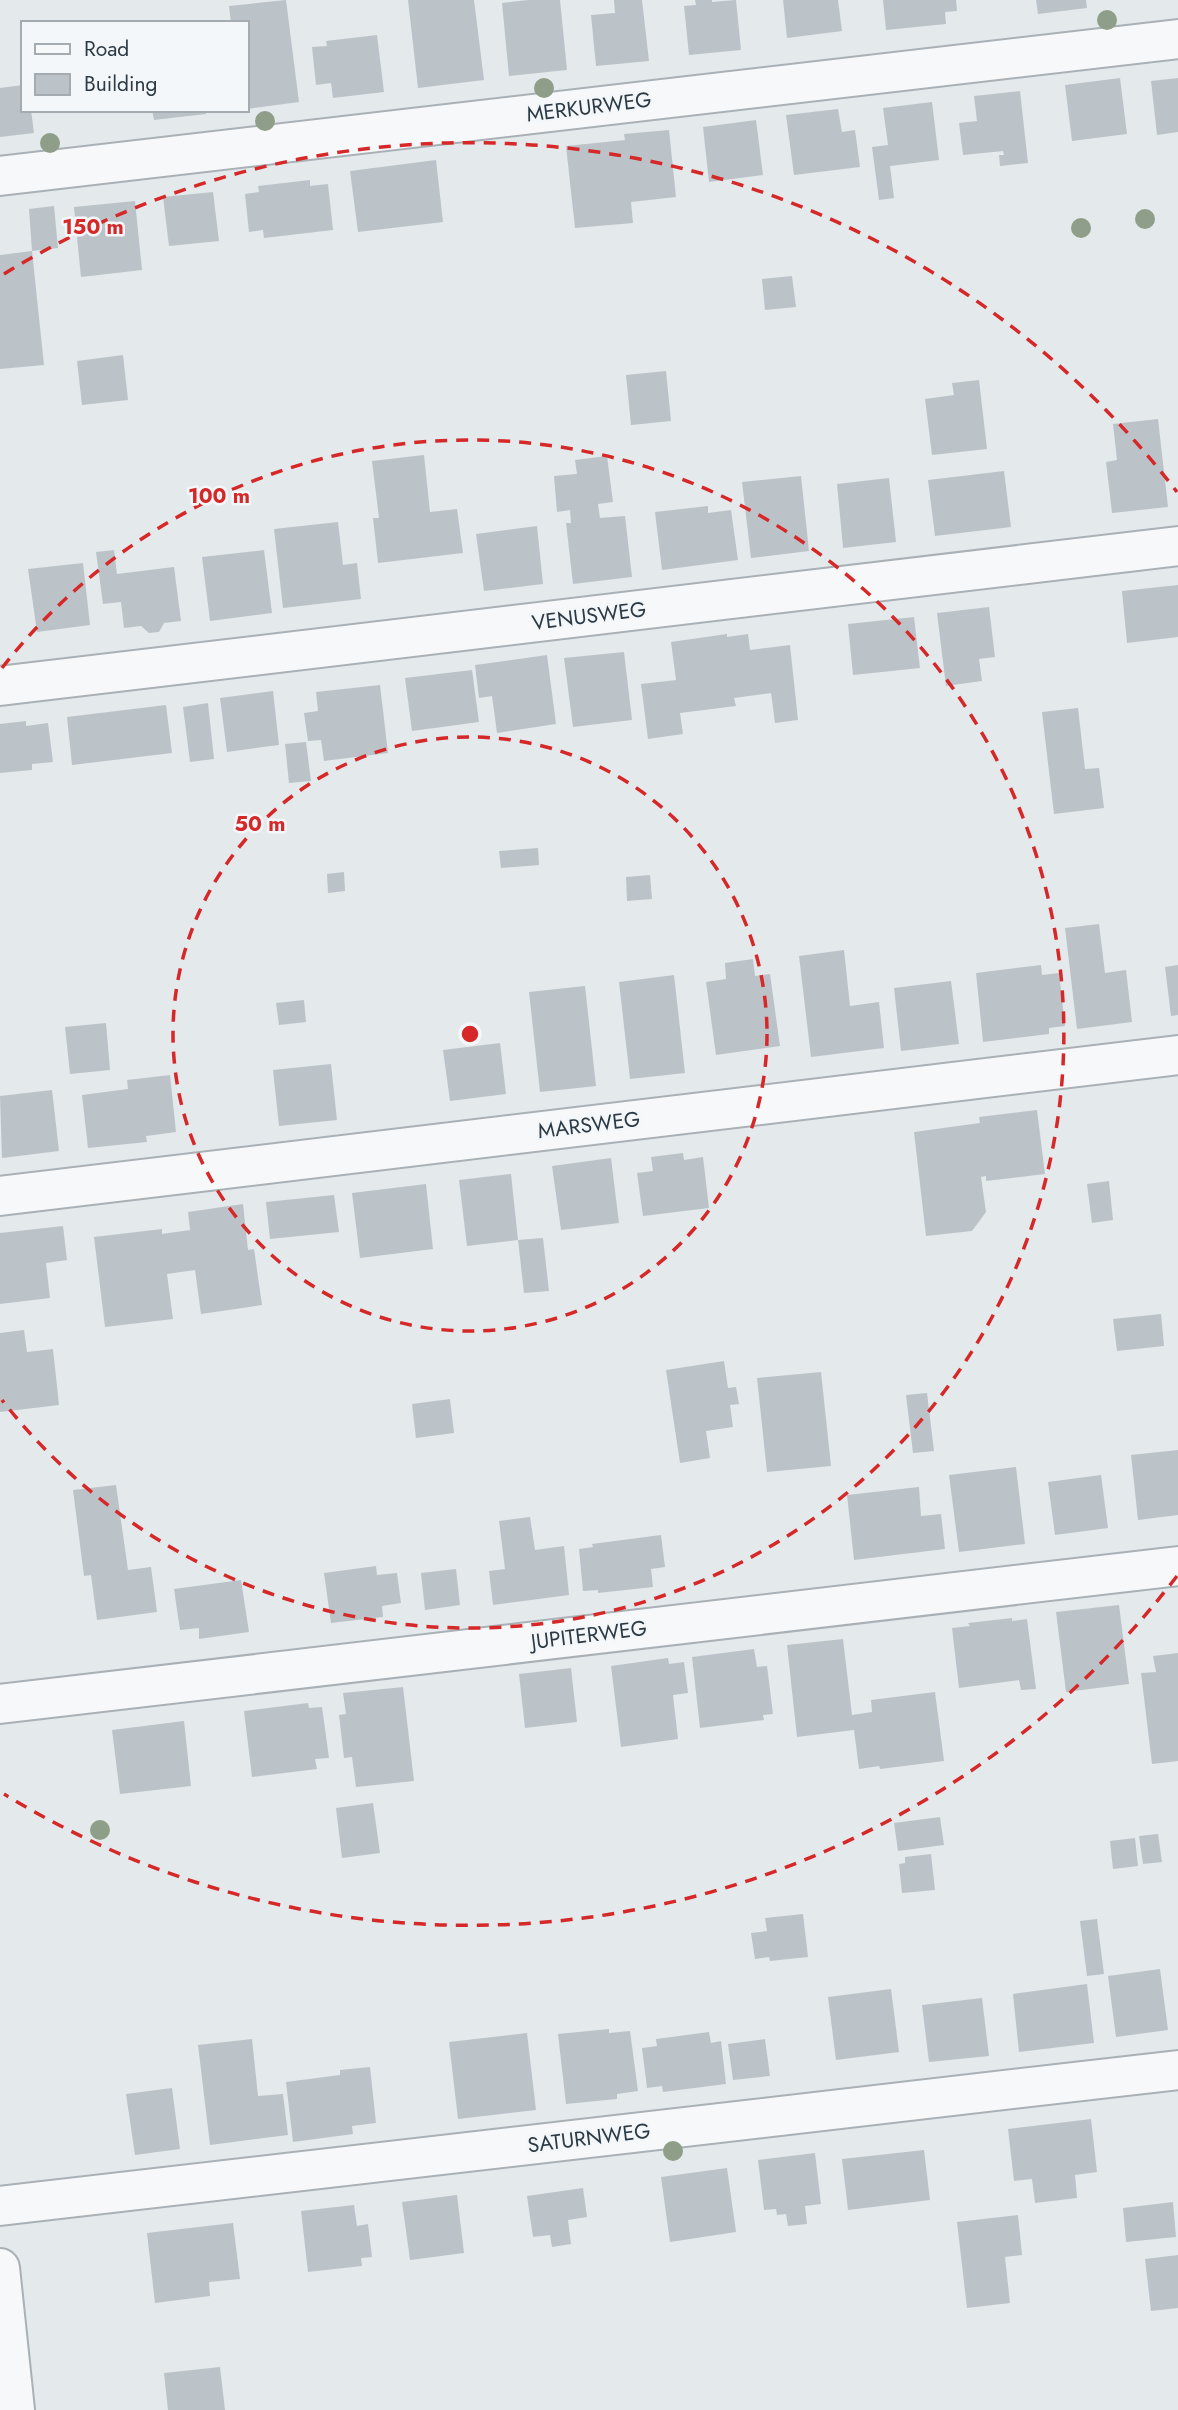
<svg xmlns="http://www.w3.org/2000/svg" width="1178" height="2410" font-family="Jost,sans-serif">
	<rect width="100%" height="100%" fill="#e4e9ec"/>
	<!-- building -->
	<g fill="#bbc3c9">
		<polygon points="286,0 299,102 247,109 247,23 231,23 229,6"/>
		<polygon points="408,0 474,0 484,80 418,88"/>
		<polygon points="528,0 560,0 567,70 509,76 502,3"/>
		<polygon points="614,0 642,0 649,61 596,66 591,15 615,13"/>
		<polygon points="695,0 712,0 712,2 736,0 741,50 689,55 684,6 696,5"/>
		<polygon points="783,0 838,0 842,31 787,38"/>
		<polygon points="883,0 956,0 957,11 945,12 946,24 886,30"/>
		<polygon points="1036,0 1086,0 1087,8 1038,14"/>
		<polygon points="377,35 384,92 333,98 331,83 316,85 312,47 327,46 326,41"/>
		<polygon points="1120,78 1127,134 1072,141 1065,85"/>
		<polygon points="1178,78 1178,132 1157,135 1151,81"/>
		<polygon points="23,85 23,110 31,110 34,133 0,137 0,88"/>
		<polygon points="1020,91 1028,163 1000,166 999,155 1004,155 1003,151 963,155 959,123 977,121 974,96"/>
		<polygon points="932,102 939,160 890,166 894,198 879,200 872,147 888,145 883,108"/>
		<polygon points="838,109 842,132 855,130 860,167 794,175 786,115"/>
		<polygon points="152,110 206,110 206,114 154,120"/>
		<polygon points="756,120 763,175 709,182 703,127"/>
		<polygon points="669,130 676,197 631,202 633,223 575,228 566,146 625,140 624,134"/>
		<polygon points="436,160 443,222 358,232 350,171"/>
		<polygon points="310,180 310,186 328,184 333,230 264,238 263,230 249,232 245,194 259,192 258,186"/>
		<polygon points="213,192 219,241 169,246 163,197"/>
		<polygon points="135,201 142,270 81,277 74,207"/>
		<polygon points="54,206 58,248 32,251 29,209"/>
		<polygon points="32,251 44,365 0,369 0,255"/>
		<polygon points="792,276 796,307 765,310 762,279"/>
		<polygon points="123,355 128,400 82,405 77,361"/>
		<polygon points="666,371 671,421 631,425 626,375"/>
		<polygon points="979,380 987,449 932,455 925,399 954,395 952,383"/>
		<polygon points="1158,419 1168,507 1112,513 1106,462 1117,460 1113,424"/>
		<polygon points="424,455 430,512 457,509 463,553 378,563 373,518 379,518 372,461"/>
		<polygon points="607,456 613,502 598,504 600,518 625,516 632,577 573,584 566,523 571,523 570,510 557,512 554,476 577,474 575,460"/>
		<polygon points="1004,471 1011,527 935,536 928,480"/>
		<polygon points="801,476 809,551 751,558 742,482"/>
		<polygon points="889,478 896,542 843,548 837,484"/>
		<polygon points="708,506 708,513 731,510 738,560 662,570 655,512"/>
		<polygon points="338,522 343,565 357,563 361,599 283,608 274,529"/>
		<polygon points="537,526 543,584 484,591 476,534"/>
		<polygon points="114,550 117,574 174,567 181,621 164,623 159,632 149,633 141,626 124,628 121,602 103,604 96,552"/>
		<polygon points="264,550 272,613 210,621 202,557"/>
		<polygon points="83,563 90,625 37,632 28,569"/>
		<polygon points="1178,585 1178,637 1127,643 1122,591"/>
		<polygon points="989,607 995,657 979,659 982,681 946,686 937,613"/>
		<polygon points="914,617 920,668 853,675 848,624"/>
		<polygon points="727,634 727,637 748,634 750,650 790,645 798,720 775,723 771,693 734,698 736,706 680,713 683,734 648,739 641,684 676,680 671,642"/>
		<polygon points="624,652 632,720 573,727 564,658"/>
		<polygon points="547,655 556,724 497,733 492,696 479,698 475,665"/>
		<polygon points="472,670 479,722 412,731 405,678"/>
		<polygon points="380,685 388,753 324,761 321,740 308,741 304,713 318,711 316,692"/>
		<polygon points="273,691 279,745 227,752 220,698"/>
		<polygon points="208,703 214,759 190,762 183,707"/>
		<polygon points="166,705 172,753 72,765 67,717"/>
		<polygon points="1078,708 1085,769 1099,768 1104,808 1054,814 1042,712"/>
		<polygon points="26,721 26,726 48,723 53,762 32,764 32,770 0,773 0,724"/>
		<polygon points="306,742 311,781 289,783 285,744"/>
		<polygon points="538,848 539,865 501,868 499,851"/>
		<polygon points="344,872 345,891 328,893 327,874"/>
		<polygon points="650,875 652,899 627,901 626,877"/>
		<polygon points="1099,924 1105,973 1126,970 1132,1022 1077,1029 1065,928"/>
		<polygon points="844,950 850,1006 879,1002 884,1048 811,1057 799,956"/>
		<polygon points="753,959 755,976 770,974 780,1046 716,1055 706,982 726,979 725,963"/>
		<polygon points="1041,965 1042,975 1059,973 1065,1026 1049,1028 1049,1034 983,1042 976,973"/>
		<polygon points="1178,965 1178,1015 1171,1016 1165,967"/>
		<polygon points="674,975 685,1073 630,1079 619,982"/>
		<polygon points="951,981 959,1044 901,1051 894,988"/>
		<polygon points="585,986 596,1086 540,1092 529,992"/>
		<polygon points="304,1000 306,1022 279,1025 276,1003"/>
		<polygon points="106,1023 110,1070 70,1074 65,1027"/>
		<polygon points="500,1043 506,1094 450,1101 443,1050"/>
		<polygon points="331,1064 337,1120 279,1126 273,1070"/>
		<polygon points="170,1075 176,1132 146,1136 147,1142 88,1148 82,1095 128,1089 127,1080"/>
		<polygon points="52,1090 59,1151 2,1158 0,1096"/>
		<polygon points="1037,1110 1045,1174 986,1181 986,1176 981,1177 986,1212 972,1231 926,1236 914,1132 980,1123 979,1117"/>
		<polygon points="683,1153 684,1160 703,1157 709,1208 643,1216 637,1173 653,1171 651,1157"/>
		<polygon points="611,1158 619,1223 561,1230 552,1166"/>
		<polygon points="511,1174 518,1240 543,1238 549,1291 524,1293 518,1240 467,1246 459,1180"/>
		<polygon points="1109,1181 1113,1220 1092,1223 1087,1184"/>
		<polygon points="426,1184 433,1249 360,1258 352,1193"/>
		<polygon points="334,1195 339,1232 270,1239 266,1202"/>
		<polygon points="243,1204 248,1250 254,1249 262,1305 201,1314 195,1270 167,1274 173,1319 105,1327 94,1237 162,1229 162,1234 190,1230 188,1212"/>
		<polygon points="63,1226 67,1260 46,1263 50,1298 0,1304 0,1233"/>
		<polygon points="1161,1314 1164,1346 1117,1351 1113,1319"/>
		<polygon points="24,1330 27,1352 53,1349 59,1405 0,1412 0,1333"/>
		<polygon points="724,1361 728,1388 736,1387 739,1404 730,1405 733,1427 706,1431 710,1458 680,1463 666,1370"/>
		<polygon points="821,1372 831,1466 767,1472 757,1378"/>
		<polygon points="927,1393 934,1451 913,1453 906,1395"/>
		<polygon points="450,1399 454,1433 416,1438 412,1404"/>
		<polygon points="1178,1450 1178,1515 1138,1520 1131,1455"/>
		<polygon points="1016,1467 1025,1544 959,1552 949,1475"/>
		<polygon points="1101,1475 1108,1528 1055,1535 1048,1482"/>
		<polygon points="116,1485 128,1570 151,1567 157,1612 97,1620 91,1575 84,1576 73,1490"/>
		<polygon points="919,1487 921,1516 941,1514 945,1549 854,1560 847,1495"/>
		<polygon points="530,1517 535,1550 564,1546 569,1595 493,1605 489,1571 505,1569 499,1521"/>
		<polygon points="661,1535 665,1567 651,1569 653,1587 598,1593 598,1590 583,1591 579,1549 593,1547 592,1544"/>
		<polygon points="376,1566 377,1575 397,1573 401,1603 382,1606 383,1617 331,1623 324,1573"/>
		<polygon points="456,1569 460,1605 425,1610 421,1573"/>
		<polygon points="241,1580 249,1632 199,1639 199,1628 180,1630 174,1589"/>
		<polygon points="1119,1605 1129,1684 1066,1692 1056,1612"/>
		<polygon points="1012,1618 1012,1621 1027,1619 1036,1689 1021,1690 1019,1680 959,1688 952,1628 970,1626 968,1623"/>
		<polygon points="843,1639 852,1715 872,1712 871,1700 935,1692 944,1761 880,1769 879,1766 859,1769 854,1730 797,1737 787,1645"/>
		<polygon points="754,1649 757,1667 767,1666 773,1714 763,1715 764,1720 700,1728 692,1657"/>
		<polygon points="1178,1653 1178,1761 1152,1764 1141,1673 1156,1672 1153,1656"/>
		<polygon points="668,1658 669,1664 684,1662 688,1693 673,1695 678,1739 621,1747 611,1666"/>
		<polygon points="571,1668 577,1722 525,1728 519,1674"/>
		<polygon points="403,1687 414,1781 356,1787 352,1757 344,1758 339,1715 346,1714 343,1693"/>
		<polygon points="308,1703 309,1708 322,1707 329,1758 315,1759 317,1769 252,1777 244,1711"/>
		<polygon points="184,1721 191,1786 120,1794 112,1730"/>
		<polygon points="373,1803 380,1853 342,1858 336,1808"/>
		<polygon points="940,1817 944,1845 898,1851 894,1823"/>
		<polygon points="1158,1834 1162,1862 1143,1864 1139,1836"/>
		<polygon points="1135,1838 1138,1866 1113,1869 1110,1841"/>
		<polygon points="931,1854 935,1890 902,1893 899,1864 905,1863 905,1857"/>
		<polygon points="803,1914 808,1957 770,1961 769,1957 755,1959 751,1933 767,1931 765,1918"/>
		<polygon points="1097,1919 1104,1974 1087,1976 1080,1921"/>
		<polygon points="1160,1969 1168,2030 1116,2037 1108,1976"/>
		<polygon points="1087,1984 1094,2043 1019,2052 1013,1994"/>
		<polygon points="891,1989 899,2052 836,2060 828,1997"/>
		<polygon points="982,1998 989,2056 929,2062 922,2005"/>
		<polygon points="609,2029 609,2033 630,2031 638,2091 617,2094 617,2099 566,2104 558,2034"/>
		<polygon points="709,2032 711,2043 721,2041 726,2084 663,2092 662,2086 647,2088 642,2048 657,2046 656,2039"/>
		<polygon points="527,2033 536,2110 458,2119 449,2042"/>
		<polygon points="252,2039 258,2096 283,2094 288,2135 210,2145 198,2045"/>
		<polygon points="765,2039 770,2076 733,2080 728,2044"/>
		<polygon points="370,2067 376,2123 352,2126 353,2134 293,2142 286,2082 340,2075 340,2070"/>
		<polygon points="172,2088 180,2149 135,2155 126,2094"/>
		<polygon points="1091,2119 1097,2172 1075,2175 1077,2198 1035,2203 1032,2179 1014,2181 1008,2129"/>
		<polygon points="924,2150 930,2200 848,2210 842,2159"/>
		<polygon points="815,2153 821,2204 805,2206 807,2224 788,2226 786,2214 777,2215 776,2209 764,2210 758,2160"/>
		<polygon points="727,2168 736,2232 670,2242 661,2177"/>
		<polygon points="583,2188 587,2217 568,2220 571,2244 552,2247 550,2235 533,2237 527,2196"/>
		<polygon points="457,2195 464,2253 410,2260 402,2202"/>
		<polygon points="1173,2202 1176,2237 1126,2242 1123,2208"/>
		<polygon points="354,2205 357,2226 368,2224 372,2257 361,2258 362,2266 308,2272 301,2211"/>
		<polygon points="1018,2215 1022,2255 1005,2257 1010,2303 967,2308 957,2222"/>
		<polygon points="233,2223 240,2279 209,2282 210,2296 155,2303 147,2233"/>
		<polygon points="1178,2255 1178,2308 1151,2311 1145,2259"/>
		<polygon points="220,2367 225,2410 168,2410 164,2373"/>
	</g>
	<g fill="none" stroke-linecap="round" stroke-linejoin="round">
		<!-- minor casing -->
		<g stroke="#a9b1b6" stroke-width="42">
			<g id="minor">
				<polyline points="0,176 1178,39"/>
				<polyline points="0,686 1178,546"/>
				<polyline points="0,1196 1178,1055"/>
				<polyline points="0,1704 1178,1566"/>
				<polyline points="0,2206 1178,2070"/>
				<polyline points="0,2268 15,2410"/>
			</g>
		</g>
		<!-- minor -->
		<use href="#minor" stroke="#f7f8fa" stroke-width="38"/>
	</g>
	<!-- trees -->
	<g fill="#8f9e89">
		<circle cx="1107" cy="20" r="10"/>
		<circle cx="544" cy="88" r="10"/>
		<circle cx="265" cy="121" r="10"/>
		<circle cx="50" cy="143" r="10"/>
		<circle cx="1145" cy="219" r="10"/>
		<circle cx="1081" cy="228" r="10"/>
		<circle cx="100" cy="1830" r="10"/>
		<circle cx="673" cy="2151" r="10"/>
	</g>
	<!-- distance rings -->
	<g fill="none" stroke="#d62828" stroke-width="3.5" stroke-dasharray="12 9">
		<circle cx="470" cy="1034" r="297"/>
		<path d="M2 668A594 594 0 1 1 2 1400"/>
		<path d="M1177 1576A891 891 0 0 1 4 1794M4 274A891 891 0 0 1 1177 492"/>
	</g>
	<g text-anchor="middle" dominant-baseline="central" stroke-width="5" stroke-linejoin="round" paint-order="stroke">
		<!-- street labels -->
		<g font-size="21" fill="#2b3a44" stroke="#f4f7f9">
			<text transform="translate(589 107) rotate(-7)">MERKURWEG</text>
			<text transform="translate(589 616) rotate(-7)">VENUSWEG</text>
			<text transform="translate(589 1125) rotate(-7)">MARSWEG</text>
			<text transform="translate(589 1635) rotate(-7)">JUPITERWEG</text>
			<text transform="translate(589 2138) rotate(-7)">SATURNWEG</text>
		</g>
	</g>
	<circle cx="470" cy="1034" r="10" fill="#d62828" stroke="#f4f7f9" stroke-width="3.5"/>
	<g font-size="21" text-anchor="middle" font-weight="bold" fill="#d62828" stroke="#f4f7f9" stroke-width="5" stroke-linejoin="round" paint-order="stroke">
		<text x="93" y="234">150 m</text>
		<text x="219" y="503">100 m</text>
		<text x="260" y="831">50 m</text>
	</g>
	<!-- legend -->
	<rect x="21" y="21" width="228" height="91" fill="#f4f7f9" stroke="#a4abb1" stroke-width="2"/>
	<rect x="35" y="44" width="35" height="10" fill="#f7f8fa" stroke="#a4abb1" stroke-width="2"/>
	<text x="84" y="56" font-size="21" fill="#2b3a44">Road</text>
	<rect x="35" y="74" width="35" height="21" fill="#bbc3c9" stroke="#a4abb1" stroke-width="2"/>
	<text x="84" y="91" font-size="21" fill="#2b3a44">Building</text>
</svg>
